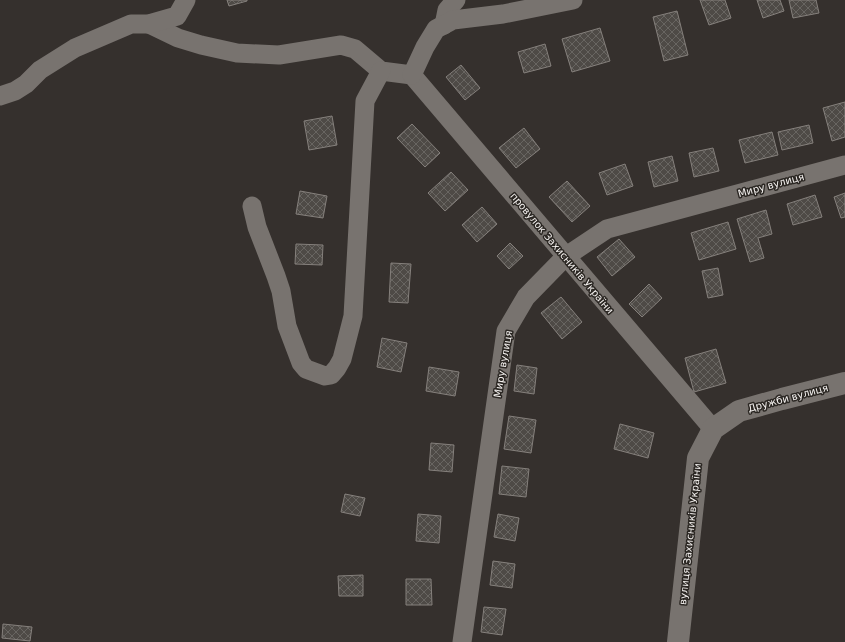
<svg xmlns="http://www.w3.org/2000/svg" width="845" height="642" font-family="'DejaVu Sans',sans-serif">
	<defs>
		<pattern id="building-cross-hatch" width="8" height="8" patternUnits="userSpaceOnUse"><rect width="8" height="8" fill="#4e4a46"/><path d="M0 0l8 8M0 8l8-8" fill="none" stroke="#686561"/></pattern>
	</defs>
	<rect width="100%" height="100%" fill="#35302d"/>
	<!-- building -->
	<g fill="url(#building-cross-hatch)" stroke="#85807c">
		<polygon points="227,0 247,0 247,1 229,6"/>
		<polygon points="700,0 725,0 731,18 709,25"/>
		<polygon points="757,0 780,0 784,11 763,18"/>
		<polygon points="789,0 816,0 819,13 793,18"/>
		<polygon points="677,11 688,55 664,61 653,17"/>
		<polygon points="600,28 610,61 572,72 562,39"/>
		<polygon points="545,44 551,66 524,73 518,52"/>
		<polygon points="461,65 480,88 465,100 446,77"/>
		<polygon points="845,102 845,137 832,141 823,108"/>
		<polygon points="332,116 337,145 309,150 304,121"/>
		<polygon points="412,124 440,153 425,167 397,138"/>
		<polygon points="809,125 813,143 782,150 778,132"/>
		<polygon points="524,128 540,149 516,168 499,148"/>
		<polygon points="772,132 778,155 745,163 739,140"/>
		<polygon points="713,148 719,171 694,177 689,153"/>
		<polygon points="672,156 678,181 654,187 648,162"/>
		<polygon points="625,164 633,186 607,195 599,173"/>
		<polygon points="451,172 468,190 445,211 428,193"/>
		<polygon points="567,181 590,206 572,222 549,197"/>
		<polygon points="300,191 327,196 323,218 296,214"/>
		<polygon points="845,193 845,217 841,218 834,197"/>
		<polygon points="815,195 822,217 793,225 787,204"/>
		<polygon points="482,207 497,224 477,242 462,225"/>
		<polygon points="766,210 772,234 758,238 764,258 750,262 737,219"/>
		<polygon points="728,222 736,249 699,260 691,233"/>
		<polygon points="619,239 635,257 612,276 597,257"/>
		<polygon points="510,243 523,256 509,269 497,256"/>
		<polygon points="296,244 323,245 322,265 295,264"/>
		<polygon points="391,263 411,264 408,303 389,302"/>
		<polygon points="718,268 723,295 708,298 702,271"/>
		<polygon points="649,284 662,298 642,317 629,304"/>
		<polygon points="561,297 582,322 562,339 541,313"/>
		<polygon points="382,338 407,343 401,372 377,367"/>
		<polygon points="716,349 726,383 694,392 685,358"/>
		<polygon points="517,365 537,368 534,394 514,391"/>
		<polygon points="429,367 459,372 455,396 426,391"/>
		<polygon points="509,416 536,420 531,453 504,449"/>
		<polygon points="620,424 654,433 648,458 614,449"/>
		<polygon points="431,443 454,445 452,472 429,470"/>
		<polygon points="502,466 529,469 526,497 499,494"/>
		<polygon points="345,494 365,498 360,516 341,512"/>
		<polygon points="418,514 441,516 439,543 416,541"/>
		<polygon points="498,514 519,518 515,541 494,537"/>
		<polygon points="493,561 515,564 512,588 490,585"/>
		<polygon points="363,575 363,596 339,596 338,576"/>
		<polygon points="406,579 431,579 432,605 406,605"/>
		<polygon points="484,607 506,609 502,635 481,632"/>
		<polygon points="3,624 32,627 30,641 2,638"/>
	</g>
	<g fill="none" stroke-linecap="round" stroke-linejoin="round">
		<!-- street -->
		<g stroke="#78736f" stroke-width="19">
			<polyline points="149,24 178,38 201,45 237,53 279,55 341,45 355,49 381,71 412,75"/>
			<polyline points="444,25 447,10 456,0"/>
			<polyline points="412,75 713,429"/>
			<polyline points="412,75 425,47 436,29 453,20 503,14 573,0"/>
			<polyline points="0,96 15,91 26,84 40,70 75,48 131,24 149,24 177,16 186,0"/>
			<polyline points="252,206 257,227 276,276 281,291 287,326 301,363 306,369 325,376 331,375 337,368 342,359 353,316 365,101 381,71"/>
			<polyline points="462,642 506,331 526,297 565,257 607,229 845,165"/>
		</g>
		<!-- secondary -->
		<polyline stroke="#78736f" stroke-width="22" points="678,642 698,458 713,429 739,411 782,399 845,383"/>
	</g>
	<g text-anchor="middle" dominant-baseline="central" stroke-width="3" stroke-linejoin="round" paint-order="stroke">
		<!-- street labels -->
		<g font-size="10" fill="#f6f3f1" stroke="#2b2723">
			<text transform="translate(771 185) rotate(-15)">Миру вулиця</text>
			<text transform="translate(562 253) rotate(50)">провулок Захисників України</text>
			<text transform="translate(503 364) rotate(-80)">Миру вулиця</text>
			<text transform="translate(788 398) rotate(-15)">Дружби вулиця</text>
			<text transform="translate(690 534) rotate(-84)">вулиця Захисників України</text>
		</g>
	</g>
</svg>
